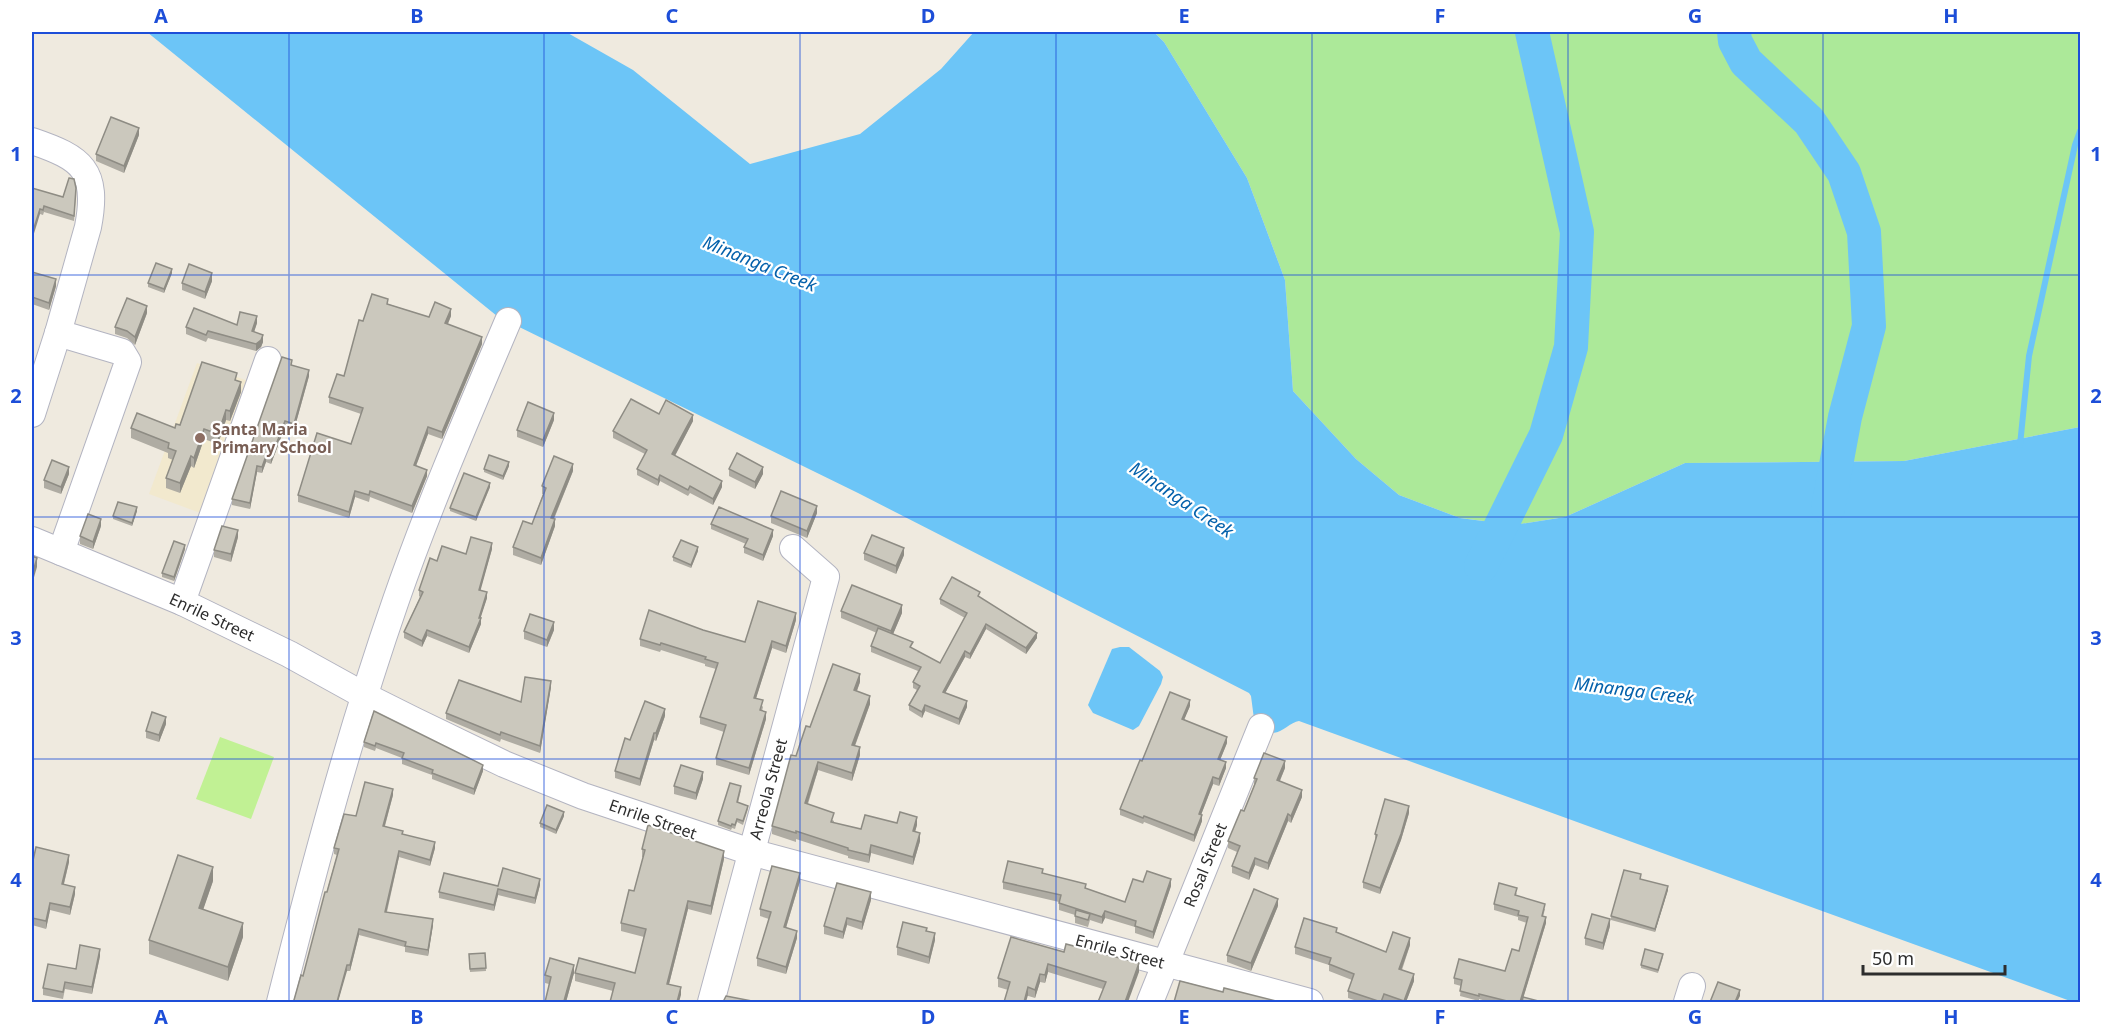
<svg xmlns="http://www.w3.org/2000/svg" width="2112" height="1034" font-family="'Noto Sans',sans-serif">
	<rect width="100%" height="100%" fill="#efeadf"/>
	<!-- education -->
	<polygon fill="#f2e9ce" points="197,363 251,382 203,514 149,494"/>
	<!-- green -->
	<polygon fill="#ace999" points="1154,32 2080,32 2080,427 1904,461 1685,463 1565,517 1515,525 1460,518 1399,495 1356,459 1293,391 1285,280 1247,178 1164,42"/>
	<!-- pitch -->
	<polygon fill="#c1f194" points="220,737 274,757 251,819 196,799"/>
	<!-- water -->
	<g fill="#6cc5f7">
		<path d="M 147,32 L 566,32 L 633,70 L 750,164 L 860,134 L 941,69 L 974,32 L 1154,32 L 1164,42 L 1247,178 L 1285,280 L 1293,391 L 1356,459 L 1399,495 L 1460,518 L 1514,525 L 1565,517 L 1685,463 L 1904,461 L 2080,427 L 2080,1002 L 2073,1002 L 1299,721 C 1290,722 1279,736 1271,732 C 1265,730 1259,723 1254,719 L 1251,696 L 1249,693 L 858,493 L 497,316 Z"/>
		<polygon points="1120,647 1129,647 1160,671 1163,677 1161,684 1139,726 1133,730 1093,713 1088,705 1112,649"/>
	</g>
	<g fill="none" stroke-linecap="round" stroke-linejoin="round">
		<!-- stream -->
		<polyline stroke="#6cc5f7" stroke-width="6" points="2020,445 2029,356 2075,145 2080,131"/>
		<!-- river -->
		<g stroke="#6cc5f7" stroke-width="34">
			<polyline points="1734,32 1735,41 1746,62 1809,121 1844,173 1864,232 1869,326 1845,417 1828,508"/>
			<polyline points="1481,566 1546,435 1571,347 1577,232 1532,32"/>
		</g>
		<!-- minor casing -->
		<g stroke="#b3b4c1" stroke-width="28">
			<g id="minor">
				<path d="M 32,141 C 82,158 99,170 88,227 L 58,333 L 32,414"/>
				<polyline points="58,333 122,352 128,362 61,552"/>
				<polyline points="32,540 182,602 289,654 365,696 413,720 504,764 583,796 751,852 1310,1002"/>
				<polyline points="182,602 268,360"/>
				<path d="M 280,1002 C 314,867 350,732 396,600 C 429,505 469,413 508,321"/>
				<polyline points="711,1002 826,577 793,548"/>
				<polyline points="1150,1002 1261,727"/>
				<polyline points="1687,1002 1692,986"/>
			</g>
		</g>
		<!-- minor -->
		<use href="#minor" stroke="#fff" stroke-width="26"/>
	</g>
	<!-- wall -->
	<g fill="#afaca3">
		<polygon points="139,135 124,173 96,161 96,154"/>
		<polygon points="32,188 63,197 76,193 74,221 44,212 43,215 40,214"/>
		<polygon points="172,273 164,293 148,287 148,283"/>
		<polygon points="32,274 56,286 49,310 32,304"/>
		<polygon points="212,281 205,299 182,290 182,283"/>
		<polygon points="388,304 429,317 451,316 448,324 482,344 442,439 428,434 416,466 427,476 412,513 370,497 369,502 355,497 349,518 298,502 298,495 351,444 361,414 329,403 329,397 344,376 363,321"/>
		<polygon points="147,313 135,345 127,338 115,334 115,327"/>
		<polygon points="257,323 254,332 263,342 261,347 256,351 208,338 206,342 186,334 186,327"/>
		<polygon points="292,366 309,376 294,430 285,427 271,464 266,462 262,473 257,472 250,509 232,505 232,499"/>
		<polygon points="237,381 241,392 230,421 226,420 218,444 204,439 194,468 191,466 180,493 166,488 166,478 173,460 168,458 168,453 131,438 131,428 175,428 180,425"/>
		<polygon points="659,414 693,421 675,456 722,487 713,505 690,493 688,496 660,481 658,486 637,475 637,469 645,454 613,438 613,431"/>
		<polygon points="554,420 543,447 517,437 517,430"/>
		<polygon points="509,466 503,480 484,472 484,469"/>
		<polygon points="729,469 763,474 755,489 729,476"/>
		<polygon points="573,471 554,519 555,526 541,565 513,555 513,547 532,524 543,494 542,494 542,486"/>
		<polygon points="69,474 61,494 44,488 44,480"/>
		<polygon points="490,487 476,521 450,511 450,508"/>
		<polygon points="137,511 132,526 113,519 113,516"/>
		<polygon points="817,513 807,538 771,523 771,516"/>
		<polygon points="711,524 773,536 763,561 744,553 744,547 746,544 711,529"/>
		<polygon points="101,526 93,549 80,544 80,536"/>
		<polygon points="238,537 231,562 214,557 214,550"/>
		<polygon points="185,549 174,581 162,577 162,573"/>
		<polygon points="492,549 480,590 487,598 480,618 481,624 469,653 427,636 422,647 404,638 404,632 420,597 419,596 419,590 437,561"/>
		<polygon points="698,551 691,568 673,561 673,557"/>
		<polygon points="864,553 904,555 896,574 864,560"/>
		<polygon points="980,598 1037,638 1026,654 986,629 970,659 965,657 945,693 967,707 959,725 925,711 922,718 909,710 909,705 917,690 913,688 913,682 918,671 871,652 871,646 877,633 841,618 841,611 902,613 893,634 912,648 940,663 965,618 940,604 940,599"/>
		<polygon points="796,620 786,653 772,648 756,698 763,707 762,711 766,719 749,775 716,765 716,758 724,732 700,724 700,717 716,669 705,666 705,664 661,650 660,652 640,646 640,639 703,630 745,642"/>
		<polygon points="554,630 547,647 524,639 524,631"/>
		<polygon points="860,682 857,691 870,704 855,746 860,755 852,781 818,770 808,804 834,821 834,823 861,829 897,823 917,825 915,831 920,841 913,865 871,853 869,863 848,858 848,856 796,839 796,842 772,834 772,826 796,756 810,727"/>
		<polygon points="551,687 540,753 501,739 500,742 446,719 446,713 521,702"/>
		<polygon points="1190,706 1184,719 1227,743 1220,760 1226,768 1219,786 1213,784 1201,815 1202,821 1194,842 1144,822 1143,824 1120,815 1120,809 1142,761"/>
		<polygon points="374,711 483,771 474,795 432,779 432,775 402,764 402,758 376,748 375,751 364,747 364,742"/>
		<polygon points="665,716 656,741 654,740 640,786 615,778 615,771"/>
		<polygon points="166,724 159,742 146,738 146,731"/>
		<polygon points="1285,768 1280,781 1302,797 1291,823 1288,821 1268,870 1255,865 1249,880 1232,873 1232,866 1237,852 1228,848 1228,841 1244,811 1254,785 1254,778"/>
		<polygon points="703,779 696,800 674,794 674,786"/>
		<polygon points="741,790 738,803 748,809 743,825 737,822 735,829 732,828 731,830 718,825 718,821"/>
		<polygon points="393,795 385,826 435,848 430,866 399,857 387,912 433,925 428,956 405,952 405,947 359,935 350,971 347,971 294,1000 303,976 337,855 334,854 334,848 356,816"/>
		<polygon points="1409,813 1401,840 1380,894 1363,888 1363,882 1376,841 1375,841 1375,834"/>
		<polygon points="564,816 556,834 540,827 540,823"/>
		<polygon points="642,849 724,859 711,915 688,909 669,984 681,995 613,991 575,981 575,973 635,973 644,937 621,931 621,923 634,891 643,857 642,857"/>
		<polygon points="69,862 64,884 75,894 70,915 50,910 46,929 32,925 32,865"/>
		<polygon points="1043,873 1125,902 1143,882 1171,886 1153,939 1135,933 1135,927 1105,918 1102,924 1090,920 1088,927 1075,923 1075,915 1059,910 1059,902 1003,889 1003,882"/>
		<polygon points="1641,879 1668,890 1655,932 1611,920 1611,916"/>
		<polygon points="213,881 203,909 243,937 228,981 149,954 149,940"/>
		<polygon points="800,881 786,928 797,938 786,974 757,966 757,958 769,919 760,916 760,909"/>
		<polygon points="540,885 535,904 498,895 494,911 439,898 439,892 498,886"/>
		<polygon points="1517,893 1516,895 1545,909 1543,917 1546,923 1523,998 1542,1002 1490,1002 1479,999 1479,1001 1460,996 1461,986 1454,984 1454,978 1505,971 1519,951 1527,923 1518,920 1518,917 1494,910 1494,904"/>
		<polygon points="871,900 862,930 847,925 843,939 824,934 824,926"/>
		<polygon points="1278,906 1251,971 1227,962 1227,955"/>
		<polygon points="1610,926 1603,950 1585,945 1585,938"/>
		<polygon points="927,931 935,940 929,964 897,955 897,947"/>
		<polygon points="1337,932 1386,952 1410,945 1402,970 1414,981 1406,1002 1388,1002 1384,1001 1383,1002 1360,1002 1348,998 1348,991 1352,980 1329,971 1329,965 1295,954 1295,947"/>
		<polygon points="1064,952 1139,972 1103,989 1048,972 1045,983 1040,982 1035,998 998,987 998,978"/>
		<polygon points="485,953 486,971 470,972 469,954"/>
		<polygon points="100,956 92,994 65,989 63,999 43,995 43,988"/>
		<polygon points="1663,957 1658,973 1641,968 1641,965"/>
		<polygon points="574,973 566,1002 545,1002 549,984 545,983 545,975"/>
	</g>
	<!-- shaded-wall -->
	<g fill="#8e8c84">
		<polygon points="139,128 139,135 124,173 124,166"/>
		<polygon points="40,209 40,214 32,240 32,234"/>
		<polygon points="172,269 172,273 164,293 164,289"/>
		<polygon points="212,273 212,281 205,299 205,292"/>
		<polygon points="56,279 56,286 49,310 49,303"/>
		<polygon points="147,306 147,313 135,345 135,337"/>
		<polygon points="451,309 451,316 445,330 445,323"/>
		<polygon points="257,316 257,323 252,338 252,331"/>
		<polygon points="263,335 263,342 261,347 256,351 256,344"/>
		<polygon points="482,337 482,344 442,439 442,432"/>
		<polygon points="309,370 309,376 294,430 294,424"/>
		<polygon points="241,382 241,392 230,421 230,411"/>
		<polygon points="226,410 226,420 218,444 218,434"/>
		<polygon points="554,413 554,420 543,447 543,440"/>
		<polygon points="693,415 693,421 672,461 672,454"/>
		<polygon points="285,421 285,427 271,464 271,458"/>
		<polygon points="428,427 428,434 414,471 414,465"/>
		<polygon points="204,429 204,439 194,468 194,458"/>
		<polygon points="191,456 191,466 180,493 180,483"/>
		<polygon points="266,456 266,462 262,473 262,467"/>
		<polygon points="509,462 509,466 503,480 503,476"/>
		<polygon points="573,464 573,471 551,525 551,518"/>
		<polygon points="257,466 257,472 250,509 250,503"/>
		<polygon points="69,467 69,474 61,494 61,487"/>
		<polygon points="763,467 763,474 755,489 755,482"/>
		<polygon points="427,470 427,476 412,513 412,506"/>
		<polygon points="660,475 660,481 658,486 658,480"/>
		<polygon points="722,481 722,487 713,505 713,499"/>
		<polygon points="490,483 490,487 476,521 476,517"/>
		<polygon points="355,491 355,497 349,518 349,512"/>
		<polygon points="817,506 817,513 807,538 807,531"/>
		<polygon points="137,507 137,511 132,526 132,523"/>
		<polygon points="101,519 101,526 93,549 93,542"/>
		<polygon points="555,519 555,526 541,565 541,558"/>
		<polygon points="238,530 238,537 231,562 231,554"/>
		<polygon points="773,530 773,536 763,561 763,555"/>
		<polygon points="492,543 492,549 479,596 479,590"/>
		<polygon points="185,545 185,549 174,581 174,577"/>
		<polygon points="698,547 698,551 691,568 691,565"/>
		<polygon points="904,548 904,555 896,574 896,566"/>
		<polygon points="37,558 37,567 32,584 32,575"/>
		<polygon points="487,592 487,598 479,623 481,618 481,624 469,653 469,647"/>
		<polygon points="902,605 902,613 891,639 891,631"/>
		<polygon points="796,613 796,620 786,653 786,646"/>
		<polygon points="554,622 554,630 547,647 547,640"/>
		<polygon points="986,624 986,629 970,659 970,654"/>
		<polygon points="427,630 427,636 422,647 422,641"/>
		<polygon points="1037,633 1037,638 1026,654 1026,648"/>
		<polygon points="772,641 772,648 754,705 754,698"/>
		<polygon points="965,651 965,657 943,697 943,692"/>
		<polygon points="860,674 860,682 854,698 854,690"/>
		<polygon points="551,681 551,687 540,753 540,746"/>
		<polygon points="870,696 870,704 852,753 852,745"/>
		<polygon points="1190,700 1190,706 1182,725 1182,719"/>
		<polygon points="967,701 967,707 959,725 959,719"/>
		<polygon points="925,705 925,711 922,718 922,712"/>
		<polygon points="665,709 665,716 656,741 656,733"/>
		<polygon points="766,712 766,719 749,775 749,768"/>
		<polygon points="166,717 166,724 159,742 159,735"/>
		<polygon points="654,733 654,740 640,786 640,779"/>
		<polygon points="1227,737 1227,743 1218,765 1218,759"/>
		<polygon points="860,747 860,755 852,781 852,773"/>
		<polygon points="1285,761 1285,768 1277,787 1277,780"/>
		<polygon points="818,762 818,770 805,811 805,803"/>
		<polygon points="1226,762 1226,768 1219,786 1219,779"/>
		<polygon points="483,765 483,771 474,795 474,789"/>
		<polygon points="703,772 703,779 696,800 696,793"/>
		<polygon points="1213,777 1213,784 1199,820 1199,814"/>
		<polygon points="393,789 393,795 383,832 383,826"/>
		<polygon points="1302,790 1302,797 1291,823 1291,816"/>
		<polygon points="1409,806 1409,813 1401,840 1380,894 1380,888"/>
		<polygon points="564,812 564,816 556,834 556,830"/>
		<polygon points="1288,814 1288,821 1268,870 1268,863"/>
		<polygon points="1202,815 1202,821 1194,842 1194,835"/>
		<polygon points="917,817 917,825 913,839 913,831"/>
		<polygon points="920,833 920,841 913,865 913,857"/>
		<polygon points="435,842 435,848 430,866 430,860"/>
		<polygon points="871,845 871,853 869,863 869,855"/>
		<polygon points="399,851 399,857 385,918 385,912"/>
		<polygon points="724,851 724,859 711,915 711,906"/>
		<polygon points="69,855 69,862 62,891 62,884"/>
		<polygon points="1255,858 1255,865 1249,880 1249,873"/>
		<polygon points="213,867 213,881 199,922 199,908"/>
		<polygon points="800,873 800,881 784,934 784,927"/>
		<polygon points="540,879 540,885 535,904 535,898"/>
		<polygon points="1171,879 1171,886 1153,939 1153,932"/>
		<polygon points="1668,886 1668,890 1655,932 1655,929"/>
		<polygon points="75,887 75,894 70,915 70,907"/>
		<polygon points="498,889 498,895 494,911 494,905"/>
		<polygon points="871,892 871,900 862,930 862,922"/>
		<polygon points="1278,899 1278,906 1251,971 1251,963"/>
		<polygon points="688,901 688,909 667,992 667,984"/>
		<polygon points="50,903 50,910 46,929 46,921"/>
		<polygon points="1105,911 1105,918 1102,924 1102,917"/>
		<polygon points="1546,917 1546,923 1522,1002 1520,1002"/>
		<polygon points="847,918 847,925 843,939 843,932"/>
		<polygon points="433,919 433,925 428,956 428,950"/>
		<polygon points="1610,919 1610,926 1603,950 1603,943"/>
		<polygon points="243,923 243,937 228,981 228,967"/>
		<polygon points="359,929 359,935 350,971 350,965"/>
		<polygon points="797,931 797,938 786,974 786,967"/>
		<polygon points="935,933 935,940 929,964 929,957"/>
		<polygon points="1410,938 1410,945 1399,976 1399,969"/>
		<polygon points="100,949 100,956 92,994 92,987"/>
		<polygon points="1139,963 1139,972 1128,1002 1125,1002"/>
		<polygon points="1048,964 1048,972 1045,983 1045,975"/>
		<polygon points="347,965 347,971 338,1002 337,1002"/>
		<polygon points="574,965 574,973 566,1002 564,1002"/>
		<polygon points="1040,974 1040,982 1035,998 1035,990"/>
		<polygon points="1414,974 1414,981 1406,1002 1404,1002"/>
		<polygon points="681,987 681,995 679,1002 677,1002"/>
		<polygon points="1028,987 1028,995 1026,1002 1024,1002"/>
		<polygon points="1740,990 1740,996 1737,1002 1735,1002"/>
	</g>
	<!-- building -->
	<g fill="#cbc8bd" stroke="#8e8c84" stroke-width="1.5">
		<polygon points="111,117 139,128 124,166 96,154"/>
		<polygon points="69,178 74,179 76,188 74,216 44,206 43,210 40,209 32,234 32,188 63,197"/>
		<polygon points="156,263 172,269 164,289 148,283"/>
		<polygon points="189,264 212,273 205,292 182,283"/>
		<polygon points="32,272 56,279 49,303 32,297"/>
		<polygon points="372,294 388,299 387,304 429,317 435,302 451,309 445,323 482,337 442,432 428,427 414,465 427,470 412,506 370,491 369,495 355,491 349,512 298,495 317,433 351,444 363,408 329,397 337,374 344,376 359,320 363,321"/>
		<polygon points="127,298 147,306 135,337 127,331 115,327"/>
		<polygon points="194,308 237,325 240,312 257,316 252,331 263,335 261,340 256,344 208,331 206,335 186,327"/>
		<polygon points="282,357 292,360 291,365 309,370 294,424 285,421 271,458 266,456 262,467 257,466 250,503 232,499"/>
		<polygon points="202,362 237,373 235,380 241,382 230,411 226,410 218,434 204,429 194,458 191,456 180,483 166,478 176,451 168,448 169,443 131,428 137,413 175,428 176,424 180,425"/>
		<polygon points="631,399 659,414 666,400 693,415 672,454 722,481 713,499 690,486 688,490 660,475 658,480 637,469 647,450 613,431"/>
		<polygon points="528,402 554,413 543,440 517,430"/>
		<polygon points="737,453 763,467 755,482 729,469"/>
		<polygon points="489,455 509,462 503,476 484,469"/>
		<polygon points="554,456 573,464 551,518 555,519 541,558 513,547 523,521 532,524 546,488 542,486"/>
		<polygon points="52,460 69,467 61,487 44,480"/>
		<polygon points="464,473 490,483 476,517 450,508"/>
		<polygon points="781,491 817,506 807,531 771,516"/>
		<polygon points="118,502 137,507 132,523 113,516"/>
		<polygon points="719,507 773,530 763,555 744,547 748,539 711,524"/>
		<polygon points="88,514 101,519 93,542 80,536"/>
		<polygon points="222,526 238,530 231,554 214,550"/>
		<polygon points="872,535 904,548 896,566 864,553"/>
		<polygon points="471,537 492,543 479,590 487,592 479,618 481,618 469,647 427,630 422,641 404,632 423,592 419,590 430,558 437,561 442,546 466,554"/>
		<polygon points="681,540 698,547 691,565 673,557"/>
		<polygon points="174,541 185,545 174,577 162,573"/>
		<polygon points="32,556 37,558 32,575"/>
		<polygon points="952,577 980,592 978,596 1037,633 1026,648 986,624 970,654 965,651 943,692 967,701 959,719 925,705 922,712 909,705 920,686 913,682 921,667 871,646 878,628 913,642 910,647 940,663 967,613 940,599"/>
		<polygon points="852,585 902,605 891,631 841,611"/>
		<polygon points="758,601 796,613 786,646 772,641 754,698 763,700 760,710 766,712 749,768 716,758 726,725 700,717 718,663 705,659 706,657 661,643 660,645 640,639 649,610 703,630 745,642"/>
		<polygon points="530,614 554,622 547,640 524,631"/>
		<polygon points="833,664 860,674 854,690 870,696 852,745 860,747 852,773 818,762 805,803 834,813 831,822 861,829 865,815 897,823 900,812 917,817 913,831 920,833 913,857 871,845 869,855 848,850 848,848 796,831 796,833 772,826 791,755 796,756 806,726 810,727"/>
		<polygon points="525,677 551,681 540,746 501,732 500,735 446,713 459,680 521,702"/>
		<polygon points="1170,692 1190,700 1182,719 1227,737 1218,759 1226,762 1219,779 1213,777 1199,814 1202,815 1194,835 1144,816 1143,818 1120,809 1140,760 1142,761"/>
		<polygon points="645,701 665,709 656,733 654,733 640,779 615,771 625,738 630,740"/>
		<polygon points="374,711 483,765 474,789 432,773 433,770 402,758 404,753 376,743 375,746 364,742"/>
		<polygon points="152,712 166,717 159,735 146,731"/>
		<polygon points="1264,753 1285,761 1277,780 1302,790 1291,816 1288,814 1268,863 1255,858 1249,873 1232,866 1240,846 1228,841 1241,810 1244,811 1257,779 1254,778"/>
		<polygon points="681,765 703,772 696,793 674,786"/>
		<polygon points="365,782 393,789 383,826 403,831 402,834 435,842 430,860 399,851 385,912 433,919 428,950 405,946 406,942 359,929 350,965 347,965 337,1002 292,1002 294,1000 301,975 303,976 325,892 327,892 339,849 334,848 344,814 356,816"/>
		<polygon points="730,783 741,786 737,802 748,806 743,821 737,819 735,825 732,824 731,826 718,821"/>
		<polygon points="1385,799 1409,806 1401,834 1380,888 1363,882 1377,835 1375,834"/>
		<polygon points="547,805 564,812 556,830 540,823"/>
		<polygon points="648,825 724,851 711,906 688,901 667,984 681,987 677,1002 610,1002 615,983 575,973 579,958 635,973 646,929 621,923 629,890 634,891 645,850 642,849"/>
		<polygon points="36,847 69,855 62,884 75,887 70,907 50,903 46,921 32,918 32,865"/>
		<polygon points="178,855 213,867 199,908 243,923 228,967 149,940"/>
		<polygon points="1008,861 1043,869 1042,873 1086,884 1085,888 1125,902 1133,879 1143,882 1147,871 1171,879 1153,932 1135,926 1136,921 1105,911 1102,917 1059,903 1061,895 1003,882"/>
		<polygon points="772,866 800,873 784,927 797,931 786,967 757,958 771,912 760,909"/>
		<polygon points="503,868 540,879 535,898 498,889 494,905 439,892 444,873 498,886"/>
		<polygon points="1624,870 1641,874 1640,879 1668,886 1655,929 1611,916"/>
		<polygon points="837,883 871,892 862,922 847,918 843,932 824,926"/>
		<polygon points="1499,883 1517,888 1515,895 1545,904 1542,916 1546,917 1520,1002 1511,1002 1479,994 1479,996 1460,991 1462,980 1454,978 1459,959 1505,971 1512,949 1519,951 1528,917 1518,915 1519,911 1494,904"/>
		<polygon points="1254,889 1278,899 1251,963 1227,955"/>
		<polygon points="1076,910 1090,914 1088,920 1075,916"/>
		<polygon points="1592,914 1610,919 1603,943 1585,938"/>
		<polygon points="1304,918 1337,928 1336,932 1386,952 1393,932 1410,938 1399,969 1414,974 1404,1001 1384,994 1381,1002 1348,991 1354,974 1329,964 1331,958 1295,947"/>
		<polygon points="903,922 927,928 926,931 935,933 929,957 897,947"/>
		<polygon points="1011,937 1064,952 1066,944 1139,963 1125,1002 1098,1002 1106,982 1048,964 1045,975 1040,974 1035,990 1028,987 1024,1002 1004,1002 1010,982 998,978"/>
		<polygon points="80,945 100,949 92,987 65,982 63,992 43,988 48,964 76,969"/>
		<polygon points="1645,949 1663,954 1658,970 1641,965"/>
		<polygon points="485,953 486,968 470,969 469,954"/>
		<polygon points="550,958 574,965 564,1001 570,1002 545,1002 551,977 545,975"/>
		<polygon points="1180,981 1223,992 1224,988 1280,1002 1174,1002"/>
		<polygon points="1718,982 1740,990 1735,1002 1710,1002"/>
		<polygon points="726,996 757,1002 723,1002"/>
		<polygon points="1523,997 1542,1002 1522,1002"/>
	</g>
	<!-- grid -->
	<path fill="none" stroke="#1d4ed8" stroke-width="1.5" stroke-opacity="0.55" d="M 289,32 L 289,1002M 544,32 L 544,1002M 800,32 L 800,1002M 1056,32 L 1056,1002M 1312,32 L 1312,1002M 1568,32 L 1568,1002M 1823,32 L 1823,1002M 32,275 L 2080,275M 32,517 L 2080,517M 32,759 L 2080,759"/>
	<!-- markers -->
	<circle fill="#8d6e63" stroke="#fff" stroke-width="2" cx="200" cy="438" r="6"/>
	<g text-anchor="middle" dominant-baseline="central" stroke-width="4.5" stroke-linejoin="round" paint-order="stroke">
		<!-- education labels -->
		<g font-size="16" font-weight="bold" fill="#785e54" stroke="#fff" text-anchor="start">
			<text x="212" y="429">Santa Maria<tspan x="212" dy="18">Primary School</tspan></text>
		</g>
		<!-- street labels -->
		<g font-size="16" fill="#2d2d2d" stroke="#fff">
			<text transform="translate(212 617) rotate(25)">Enrile Street</text>
			<text transform="translate(768 789) rotate(-75)">Arreola Street</text>
			<text transform="translate(653 819) rotate(19)">Enrile Street</text>
			<text transform="translate(1205 865) rotate(-68)">Rosal Street</text>
			<text transform="translate(1120 951) rotate(15)">Enrile Street</text>
		</g>
		<!-- water labels -->
		<g font-size="18" font-style="italic" fill="#0461ab" stroke="#fff">
			<text transform="translate(760 263) rotate(22)">Minanga Creek</text>
			<text transform="translate(1182 499) rotate(34)">Minanga Creek</text>
			<text transform="translate(1634 690) rotate(7)">Minanga Creek</text>
		</g>
	</g>
	<!-- border -->
	<rect width="2112" height="1034" fill="none" stroke="#ffffff" stroke-width="66"/>
	<!-- scale -->
	<path d="M1863 965v9h142v-9" fill="none" stroke="#2d2d2d" stroke-width="3"/>
	<text x="1872" y="965" font-size="18" fill="#2d2d2d" stroke="#ffffff" stroke-width="4.5" paint-order="stroke">50 m</text>
	<rect x="33" y="33" width="2046" height="968" fill="none" stroke="#1d4ed8" stroke-width="2"/>
	<g font-size="20" text-anchor="middle" font-weight="bold" fill="#1d4ed8">
		<text x="161" y="23">A</text>
		<text x="417" y="23">B</text>
		<text x="672" y="23">C</text>
		<text x="928" y="23">D</text>
		<text x="1184" y="23">E</text>
		<text x="1440" y="23">F</text>
		<text x="1695" y="23">G</text>
		<text x="1951" y="23">H</text>
		<text x="16" y="161">1</text>
		<text x="2096" y="161">1</text>
		<text x="16" y="403">2</text>
		<text x="2096" y="403">2</text>
		<text x="16" y="645">3</text>
		<text x="2096" y="645">3</text>
		<text x="16" y="887">4</text>
		<text x="2096" y="887">4</text>
		<text x="161" y="1024">A</text>
		<text x="417" y="1024">B</text>
		<text x="672" y="1024">C</text>
		<text x="928" y="1024">D</text>
		<text x="1184" y="1024">E</text>
		<text x="1440" y="1024">F</text>
		<text x="1695" y="1024">G</text>
		<text x="1951" y="1024">H</text>
	</g>
</svg>
